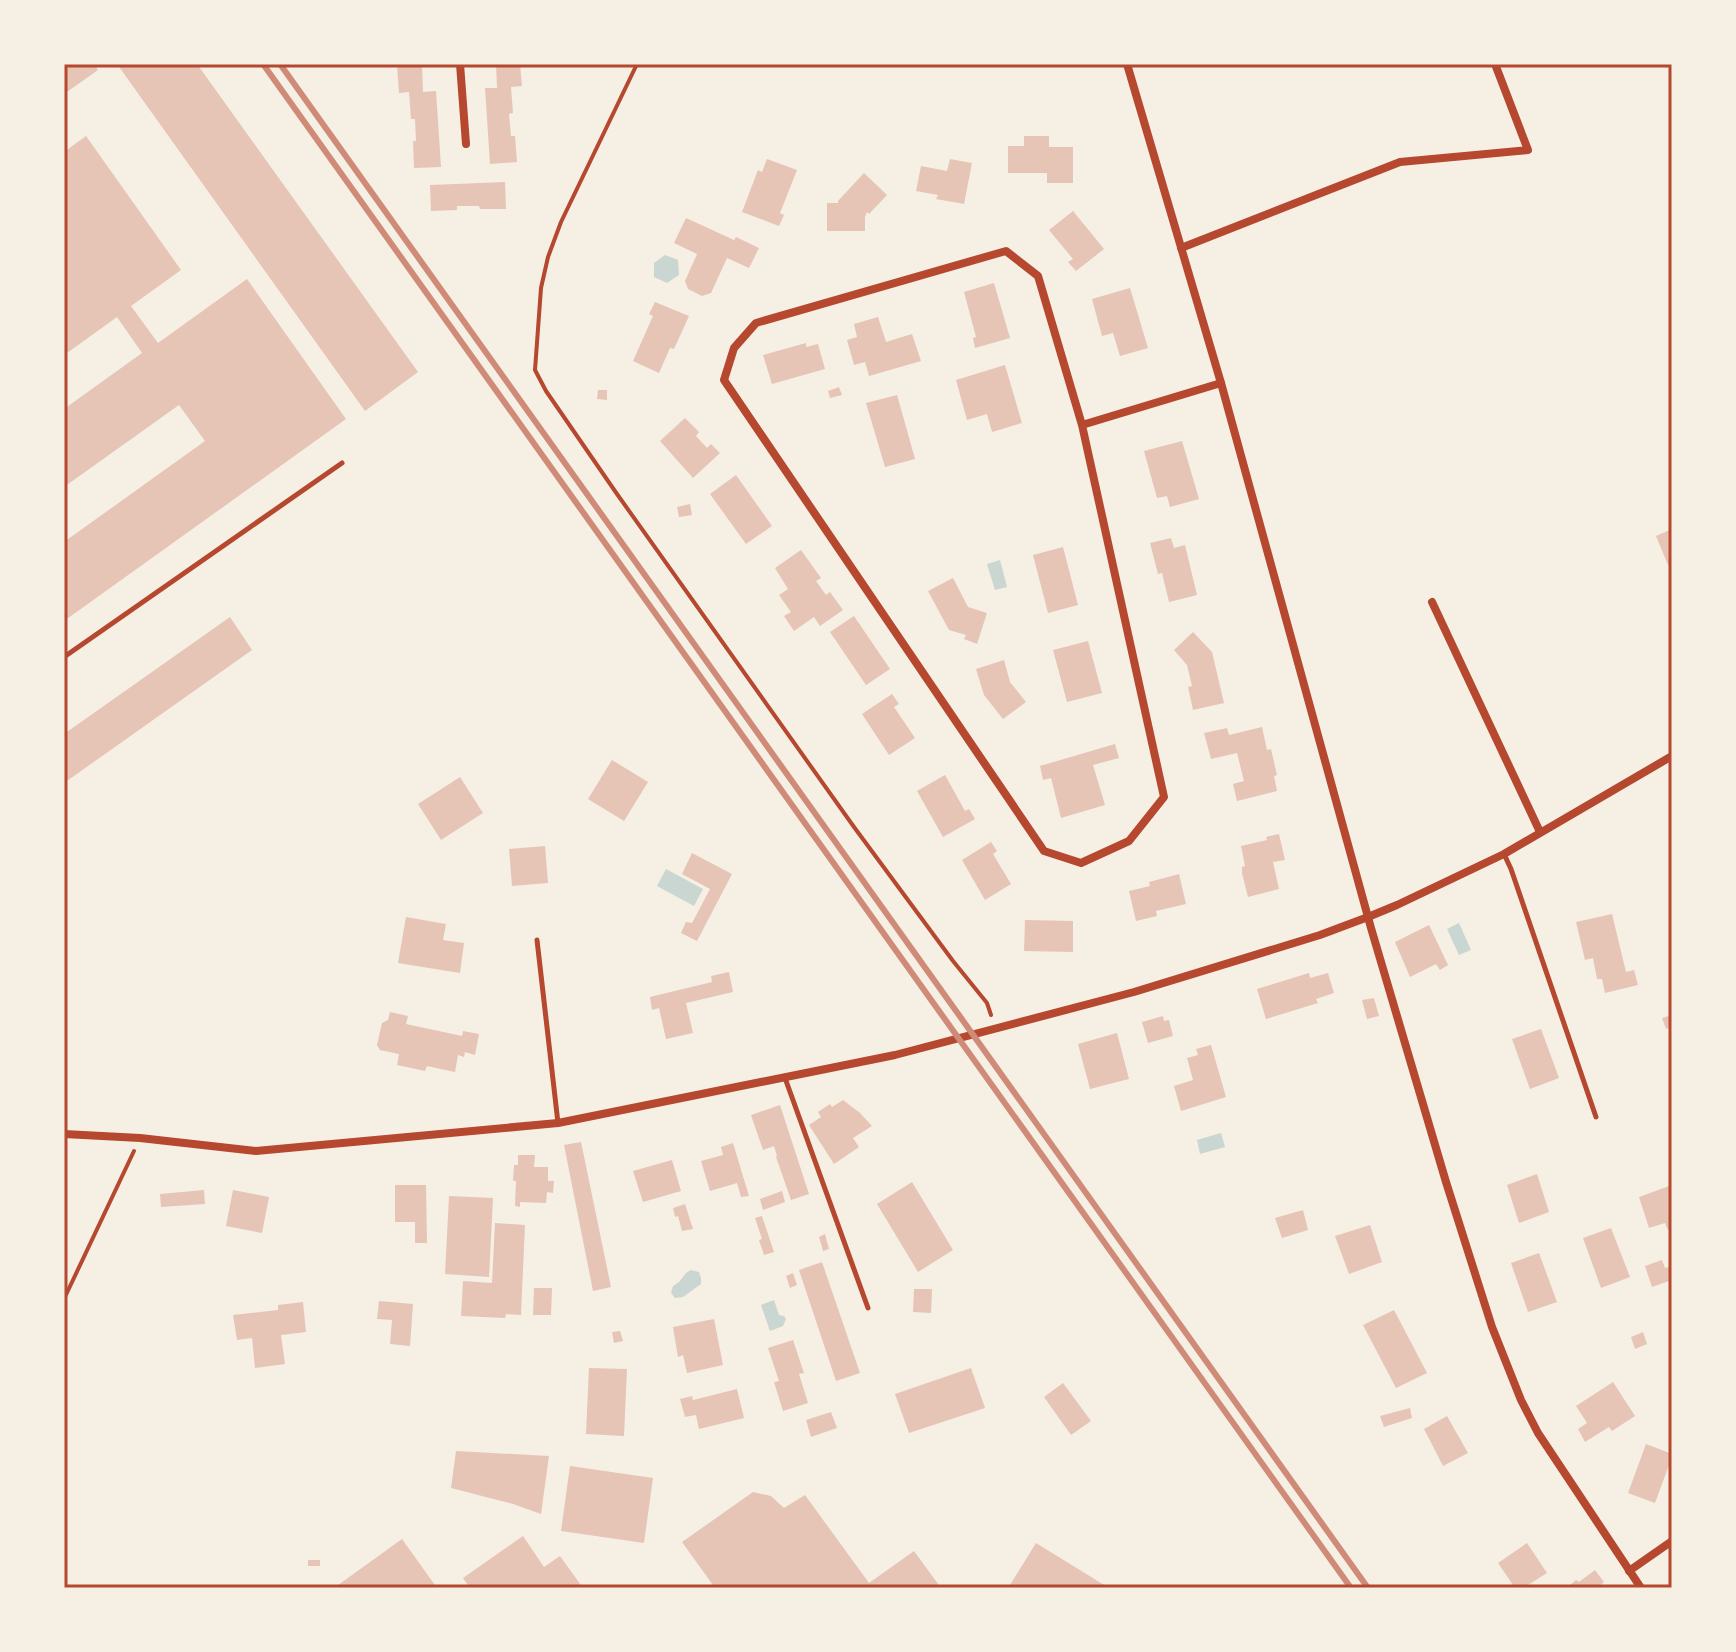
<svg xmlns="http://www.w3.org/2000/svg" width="1736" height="1652" font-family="'Asap Condensed',sans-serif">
	<rect width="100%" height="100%" fill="#f6efe4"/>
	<!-- water -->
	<g fill="#c9d6d2">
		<polygon points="665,255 678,260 679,275 667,283 654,277 654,263"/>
		<polygon points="1000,560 1007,587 995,590 987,564"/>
		<polygon points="666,869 703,889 694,906 657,886"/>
		<polygon points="1459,923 1471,950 1459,955 1447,929"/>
		<polygon points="1221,1133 1225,1147 1200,1154 1197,1140"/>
		<polygon points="691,1270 699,1272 701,1278 701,1284 683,1297 675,1298 671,1293 673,1286 679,1282 686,1273"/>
		<polygon points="774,1300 779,1315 784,1316 786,1319 783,1326 770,1331 761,1305"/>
	</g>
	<!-- building -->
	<g fill="#e6c5b7">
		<polygon points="64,64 94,64 98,70 64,94"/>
		<polygon points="117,64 197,64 418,372 365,411"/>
		<polygon points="401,64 422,64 423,92 436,91 441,167 414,168 413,141 416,141 415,119 411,119 409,92 399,93 397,66 401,66"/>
		<polygon points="496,64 520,64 522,86 511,87 513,113 509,114 511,136 515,136 517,162 490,164 485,88 497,88"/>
		<polygon points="86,136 181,270 131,306 158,343 247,279 346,419 64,621 64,542 205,441 179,405 64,487 64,409 142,353 117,317 67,353 64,349 64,152"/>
		<polygon points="1024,136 1049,136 1049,147 1073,147 1073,183 1047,183 1047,173 1008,173 1008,146 1024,146"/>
		<polygon points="767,159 797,170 780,213 784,215 779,226 742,212 758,170 762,172"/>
		<polygon points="950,159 972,163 964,204 936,199 938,195 916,191 921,166 947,171"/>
		<polygon points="864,173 887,195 869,214 867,212 865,217 865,231 827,231 827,203 838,203 838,201"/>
		<polygon points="505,182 506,209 480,209 479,206 457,206 457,210 431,211 430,185"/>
		<polygon points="1073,211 1104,249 1076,271 1068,262 1073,259 1049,230"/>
		<polygon points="686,218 734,240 736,237 759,248 749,268 727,258 711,293 702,296 688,289 685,281 697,254 674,243"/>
		<polygon points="994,283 1010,338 975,348 973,338 976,337 964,292"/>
		<polygon points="1130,288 1148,348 1120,356 1113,333 1102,336 1092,299"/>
		<polygon points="655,302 689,316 674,349 670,348 659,373 633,361 653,316 649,314"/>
		<polygon points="878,317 886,342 912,334 921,361 869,376 865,362 854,365 847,340 857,337 854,324"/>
		<polygon points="806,343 806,347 818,344 825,369 772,384 763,355"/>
		<polygon points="1005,365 1022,423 992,432 987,414 967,420 956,380"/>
		<polygon points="839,387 842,395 830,398 828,391"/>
		<polygon points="598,390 607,390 607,400 597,399"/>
		<polygon points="897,395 915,459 885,467 866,403"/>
		<polygon points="685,418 699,432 696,436 707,448 711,444 720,453 693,478 660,441"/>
		<polygon points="1182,441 1199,499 1170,507 1167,496 1157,498 1144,451"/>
		<polygon points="736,475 772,526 746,544 710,494"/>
		<polygon points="690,504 692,515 679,517 677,507"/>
		<polygon points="1672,529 1672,564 1668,565 1656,536"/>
		<polygon points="1171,538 1174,548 1185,545 1197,595 1169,602 1162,573 1158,574 1150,543"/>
		<polygon points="1063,547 1078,605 1048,613 1033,555"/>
		<polygon points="801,550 821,578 816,581 826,595 830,592 843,610 820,626 814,617 794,631 784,616 791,612 779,595 788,589 775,568"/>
		<polygon points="953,578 968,607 987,613 977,644 964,639 966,635 949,630 928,591"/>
		<polygon points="854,616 890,669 866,685 830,632"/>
		<polygon points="230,617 252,650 64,783 64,734"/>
		<polygon points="1193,632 1212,652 1224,703 1193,710 1188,687 1192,686 1187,665 1174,650"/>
		<polygon points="1088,641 1102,693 1067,702 1053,650"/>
		<polygon points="1004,660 1010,682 1026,702 1003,719 984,695 976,669"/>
		<polygon points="892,694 899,704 894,707 915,738 889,755 862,714"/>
		<polygon points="1262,727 1267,750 1271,749 1277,775 1274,776 1277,791 1237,801 1233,784 1244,781 1237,753 1211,759 1204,733 1227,728 1229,735"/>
		<polygon points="1115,744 1119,758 1093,765 1105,805 1061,818 1051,778 1043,780 1040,766"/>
		<polygon points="612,760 648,782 624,821 588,799"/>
		<polygon points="945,775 965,811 969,809 975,819 943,837 917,791"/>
		<polygon points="460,777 483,813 441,840 418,804"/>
		<polygon points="1279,834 1285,860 1273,862 1279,889 1248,897 1242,873 1242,867 1245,866 1241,846 1267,840 1266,837"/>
		<polygon points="991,842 997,851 993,854 1011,884 985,900 962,860"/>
		<polygon points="545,846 548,883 512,886 509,849"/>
		<polygon points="692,853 732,874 697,941 681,933 686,922 692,923 710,889 682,874"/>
		<polygon points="1179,874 1186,904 1156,911 1157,916 1136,921 1129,891 1150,886 1149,882"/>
		<polygon points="1612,914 1626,972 1634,970 1638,985 1605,993 1602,979 1597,979 1593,958 1585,960 1576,922"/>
		<polygon points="406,917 446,924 443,940 464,943 460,973 398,963"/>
		<polygon points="1025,920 1073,921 1073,952 1024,951"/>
		<polygon points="1429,925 1448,965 1440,970 1436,964 1410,977 1395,942"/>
		<polygon points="729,972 733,992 686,1003 693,1033 666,1039 659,1008 652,1010 650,997 712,982 711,976"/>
		<polygon points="1309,973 1310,978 1328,973 1334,993 1316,999 1318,1003 1266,1019 1257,989"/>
		<polygon points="1374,998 1379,1016 1367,1019 1362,1000"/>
		<polygon points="390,1012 408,1016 406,1024 462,1036 463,1031 479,1034 475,1055 465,1052 464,1057 458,1055 455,1072 427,1066 425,1071 397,1065 399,1054 380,1050 377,1045 382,1023 388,1020"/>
		<polygon points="1672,1015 1672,1027 1666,1029 1662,1018"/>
		<polygon points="1163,1016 1164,1021 1169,1020 1173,1036 1148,1043 1142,1022"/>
		<polygon points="1541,1029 1559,1078 1530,1089 1512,1039"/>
		<polygon points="1117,1033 1129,1079 1090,1089 1078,1044"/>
		<polygon points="1211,1045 1226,1097 1181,1111 1174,1086 1193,1080 1187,1058 1198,1055 1196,1049"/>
		<polygon points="843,1100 860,1113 872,1126 853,1138 859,1147 834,1164 809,1125 821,1117 818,1112 830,1104 832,1107"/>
		<polygon points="780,1105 809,1194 791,1200 776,1157 777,1156 774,1146 763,1150 751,1115"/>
		<polygon points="581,1142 611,1287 593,1291 564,1145"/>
		<polygon points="733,1143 749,1196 741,1197 737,1183 710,1191 701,1161 723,1155 721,1147"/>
		<polygon points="518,1155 535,1155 534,1167 548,1167 548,1181 554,1181 553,1193 547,1192 546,1203 520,1202 520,1207 515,1206 516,1181 513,1181 514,1165 518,1165"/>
		<polygon points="672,1160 681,1191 643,1202 633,1171"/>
		<polygon points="1537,1174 1549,1212 1519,1223 1507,1185"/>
		<polygon points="912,1182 953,1250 918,1272 877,1204"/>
		<polygon points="395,1185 426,1185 427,1243 415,1243 415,1222 395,1222"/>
		<polygon points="1672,1185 1672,1228 1668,1230 1665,1223 1649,1228 1639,1197"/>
		<polygon points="204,1190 205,1204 161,1207 160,1194"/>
		<polygon points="233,1190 269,1197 262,1233 226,1226"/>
		<polygon points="782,1191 785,1202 763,1210 760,1199"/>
		<polygon points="449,1196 493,1198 489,1277 445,1274"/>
		<polygon points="685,1204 693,1229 682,1231 678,1216 675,1217 673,1208"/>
		<polygon points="1303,1210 1308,1230 1282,1238 1275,1218"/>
		<polygon points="762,1216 774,1252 764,1255 759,1240 762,1239 755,1218"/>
		<polygon points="495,1223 525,1225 521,1315 506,1314 505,1318 461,1316 463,1281 492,1283"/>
		<polygon points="1370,1225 1382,1262 1349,1274 1335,1236"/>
		<polygon points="1611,1228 1630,1277 1601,1288 1583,1238"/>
		<polygon points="825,1234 829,1249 823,1251 819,1237"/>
		<polygon points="1539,1253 1557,1302 1528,1312 1511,1263"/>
		<polygon points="1662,1260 1665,1268 1672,1266 1672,1280 1652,1287 1645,1266"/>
		<polygon points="822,1262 860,1373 836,1381 799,1270"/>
		<polygon points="793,1273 797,1285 790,1288 786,1276"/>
		<polygon points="534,1288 552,1288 551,1315 533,1315"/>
		<polygon points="914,1289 932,1289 931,1313 913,1312"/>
		<polygon points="379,1301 413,1304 410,1346 390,1344 392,1320 377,1319"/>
		<polygon points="303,1302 306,1332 281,1335 285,1364 255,1368 252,1338 237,1340 233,1315 278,1310 278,1305"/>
		<polygon points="1394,1310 1427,1373 1396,1388 1363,1325"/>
		<polygon points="714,1319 723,1365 687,1373 683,1355 678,1357 673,1327"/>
		<polygon points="620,1331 623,1341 614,1343 612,1332"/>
		<polygon points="1643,1332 1647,1344 1635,1349 1631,1337"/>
		<polygon points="793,1340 804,1373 799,1374 808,1403 783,1411 774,1382 779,1381 768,1348"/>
		<polygon points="589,1368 627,1369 624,1436 586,1434"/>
		<polygon points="971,1368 985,1408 909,1433 895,1394"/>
		<polygon points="1613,1382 1635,1416 1612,1431 1609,1427 1585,1442 1578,1429 1587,1423 1576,1406"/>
		<polygon points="1063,1383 1091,1421 1071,1435 1044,1397"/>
		<polygon points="737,1389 744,1418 699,1429 696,1415 685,1417 680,1399 692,1396 693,1400"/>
		<polygon points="1410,1408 1412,1418 1384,1427 1380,1416"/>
		<polygon points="831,1412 837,1428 811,1437 806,1420"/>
		<polygon points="1447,1416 1468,1453 1443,1466 1424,1429"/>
		<polygon points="1646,1444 1672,1454 1672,1466 1669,1465 1655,1503 1628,1493"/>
		<polygon points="456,1451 549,1456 541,1514 513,1504 451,1488"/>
		<polygon points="570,1466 653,1478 644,1543 561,1531"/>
		<polygon points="753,1492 771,1496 784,1508 805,1495 869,1583 914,1551 941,1588 715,1588 682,1542"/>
		<polygon points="523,1536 544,1567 560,1556 583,1588 470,1588 463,1578"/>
		<polygon points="402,1539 437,1588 334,1588"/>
		<polygon points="1036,1543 1109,1588 1015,1588 1010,1585"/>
		<polygon points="1527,1543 1547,1573 1523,1588 1515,1588 1498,1563"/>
		<rect x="308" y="1560" width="12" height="6"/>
		<polygon points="1595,1570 1604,1582 1597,1588 1570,1588 1569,1586 1576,1580 1579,1582"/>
	</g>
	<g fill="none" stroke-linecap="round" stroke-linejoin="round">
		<!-- path -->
		<g stroke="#b5482f" stroke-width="4">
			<polyline points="637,64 561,222 548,257 541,288 535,370 546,391 617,494 854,827 953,961 987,1003 991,1015"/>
			<polyline points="64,1299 134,1151"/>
		</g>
		<!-- service -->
		<g stroke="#b5482f" stroke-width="5">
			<polyline points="64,657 342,463"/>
			<polyline points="1504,854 1511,869 1596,1117"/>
			<polyline points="537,940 558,1123"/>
			<polyline points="785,1078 868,1308"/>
		</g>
		<!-- minor -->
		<g stroke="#b5482f" stroke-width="8">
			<polyline points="460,64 466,144"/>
			<polyline points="1127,64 1221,383 1371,928 1446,1182 1492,1327 1521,1400 1538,1433 1641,1588"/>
			<polyline points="1181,248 1400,162 1528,150 1495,64"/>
			<polyline points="1082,425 1164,797 1129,841 1081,863 1044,851 724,380 734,348 756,323 1006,251 1038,276 1082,425 1221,383"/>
			<polyline points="1432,602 1540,832"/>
			<polyline points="64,1134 140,1138 256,1151 558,1123 895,1055 1134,992 1320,935 1368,917 1397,905 1504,854 1672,756"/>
			<polyline points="1629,1571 1672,1541"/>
		</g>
		<!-- rail -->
		<g stroke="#cf8b77" stroke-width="6">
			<polyline points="263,64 1351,1588"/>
			<polyline points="280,64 1368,1588"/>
		</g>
	</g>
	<!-- border -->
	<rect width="1736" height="1652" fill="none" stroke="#f6efe4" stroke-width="132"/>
	<rect x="66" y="66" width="1604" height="1520" fill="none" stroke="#b5482f" stroke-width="3"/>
</svg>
